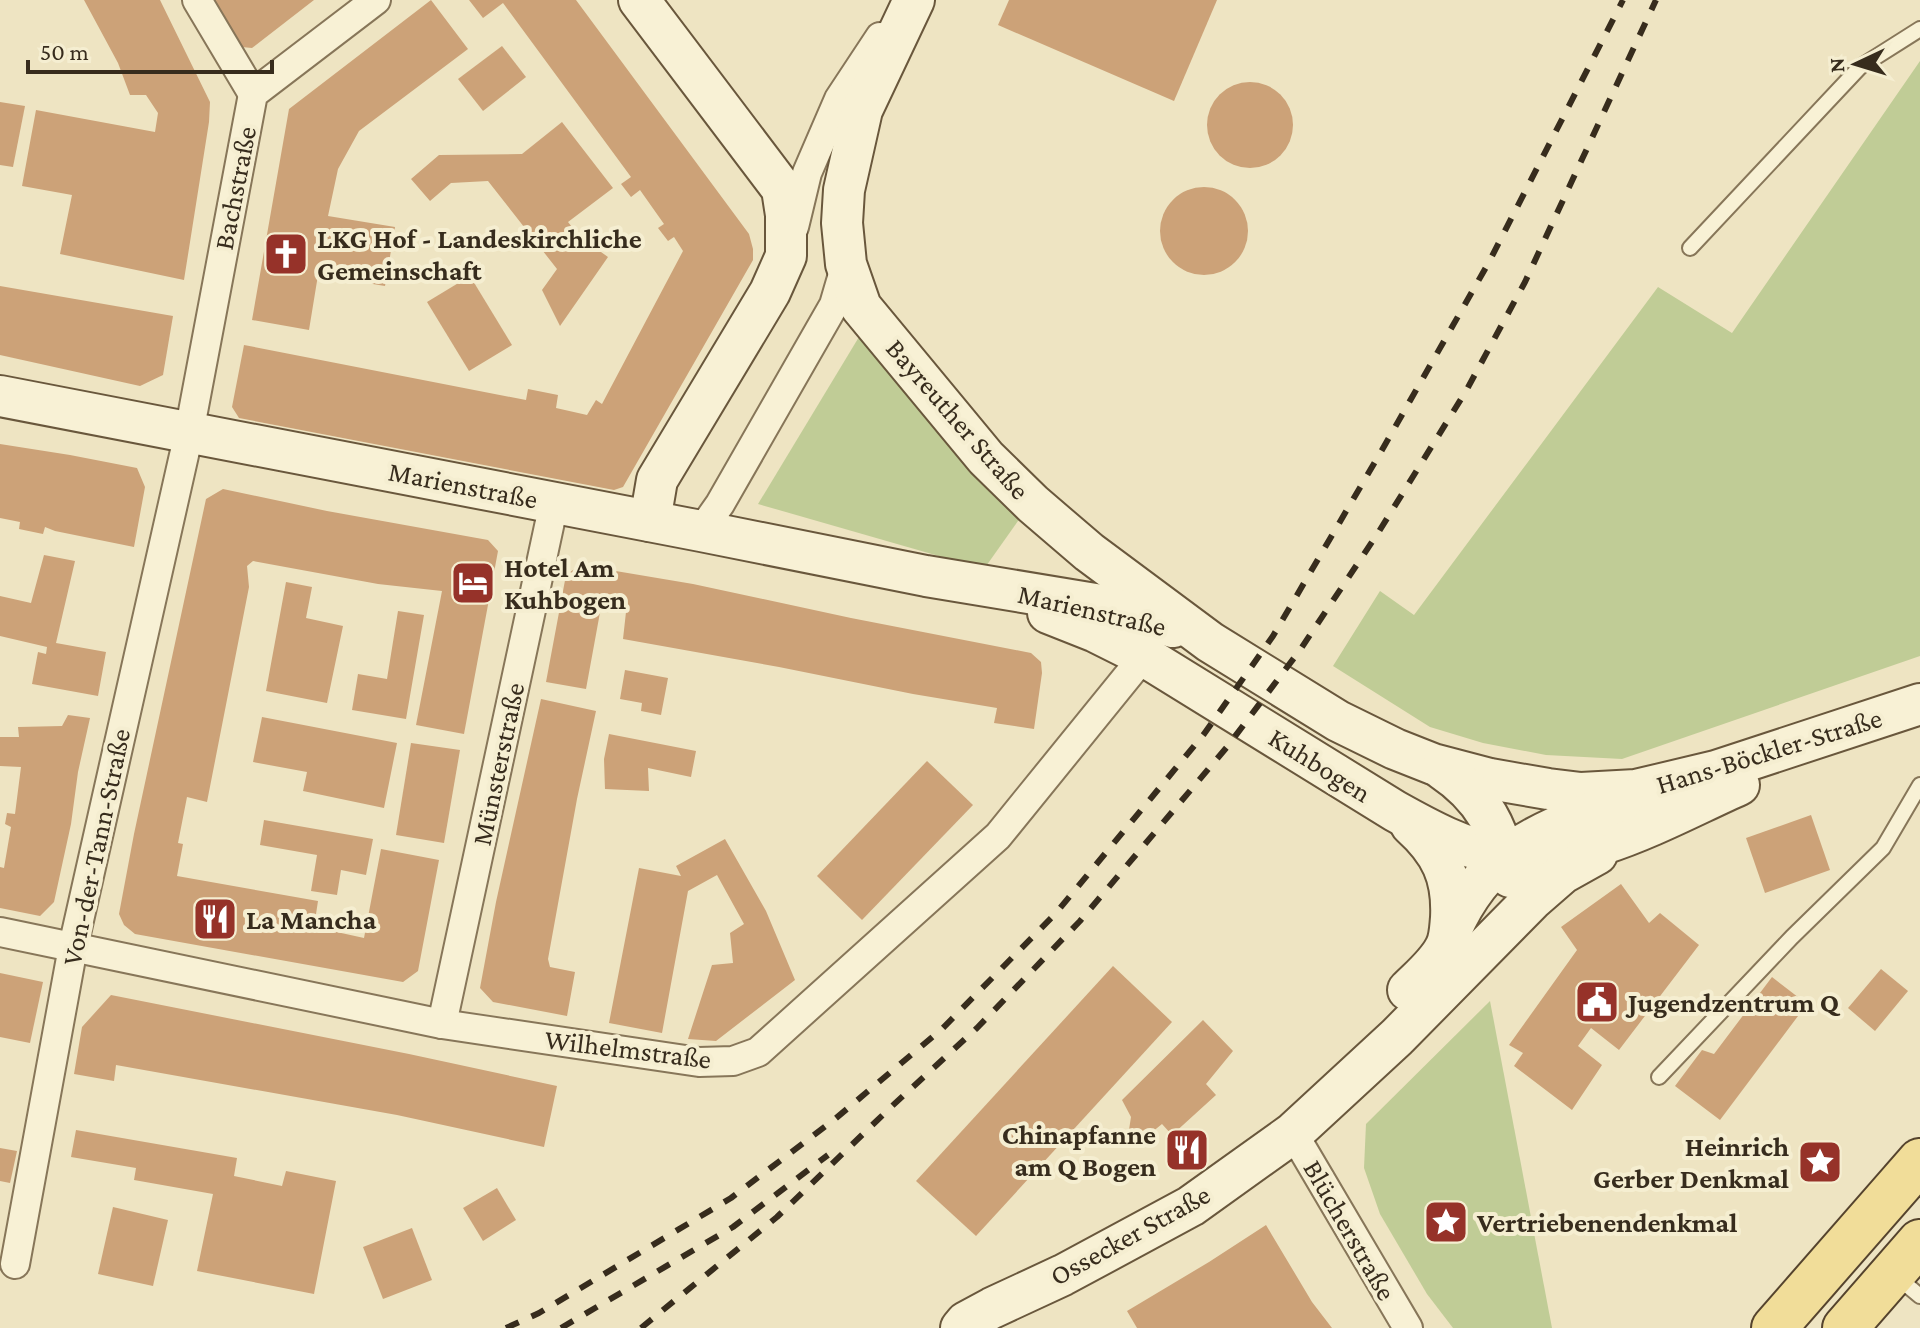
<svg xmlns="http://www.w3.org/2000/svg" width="1920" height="1328" font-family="'Crimson Pro',serif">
	<rect width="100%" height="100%" fill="#eee4c2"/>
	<!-- green -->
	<g fill="#c0cc96">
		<polygon points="1920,61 1920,656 1622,759 1546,755 1483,743 1430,727 1333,666 1380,591 1414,615 1658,287 1732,333"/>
		<polygon points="865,327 1023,514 984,569 758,504"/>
		<polygon points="1490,1001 1552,1328 1453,1328 1427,1294 1380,1214 1364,1168 1366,1124"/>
	</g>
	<!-- building -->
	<g fill="#cca278">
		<polygon points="84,0 160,0 210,102 209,122 184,280 60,254 72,195 22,186 36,110 155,132 158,113 146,95 130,95 118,63"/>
		<polygon points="200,0 314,0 252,48 231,46"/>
		<polygon points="431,0 468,49 359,131 338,169 328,216 395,227 385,286 318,275 309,330 252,320 289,109"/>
		<polygon points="469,0 576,0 749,234 753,249 753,260 623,487 614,490 239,418 232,407 244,345 526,400 528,389 558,395 556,408 587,415 596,400 602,404 683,251 674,237 668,241 658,228 664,224 640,190 631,197 621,184 631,177 503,3 483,18"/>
		<polygon points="1009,0 1217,0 1174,101 998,25"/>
		<polygon points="502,46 526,77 483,111 458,79"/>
		<circle cx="1250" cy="125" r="43"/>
		<polygon points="0,102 25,106 13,167 0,165"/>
		<polygon points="562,122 613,188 568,222 580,237 608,257 560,326 542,290 557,269 488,181 451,183 430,201 411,179 439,155 522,154"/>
		<circle cx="1204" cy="231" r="44"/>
		<polygon points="470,276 512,345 469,371 427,302"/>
		<polygon points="0,286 173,316 163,375 140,386 0,355"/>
		<polygon points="0,444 70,455 137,468 145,487 134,547 55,531 45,527 43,534 19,529 20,522 0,518"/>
		<polygon points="223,489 327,511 488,540 498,551 464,734 416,725 442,591 378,584 253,561 247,566 249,587 207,802 187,797 178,843 183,844 177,876 318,901 314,927 364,938 381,849 439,860 418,971 403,982 135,934 124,925 119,914 134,834 206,499"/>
		<polygon points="44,555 75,561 56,643 106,652 98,696 32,684 38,652 46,654 47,647 0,636 0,596 31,603"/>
		<polygon points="580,565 693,584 851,618 1031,653 1041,662 1042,673 1034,729 994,723 997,708 913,694 779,667 623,639 626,612 601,607 586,689 546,682 566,575"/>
		<polygon points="286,582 312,587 306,618 343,626 327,703 266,691"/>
		<polygon points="398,611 424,615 406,719 352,710 358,674 387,679"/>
		<polygon points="625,670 668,678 661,715 641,711 642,703 620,699"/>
		<polygon points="541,699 596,711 577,799 548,959 550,967 575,972 567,1016 493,1002 480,988 496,902"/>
		<polygon points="68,715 90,718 78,772 71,824 54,902 40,916 0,908 0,867 4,868 11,827 5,824 7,813 15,814 21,767 0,766 0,737 19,737 18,727 62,726"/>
		<polygon points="262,717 397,743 384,808 303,791 307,772 253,762"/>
		<polygon points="609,734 696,751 691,777 648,768 649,791 605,789 604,759"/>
		<polygon points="411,743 460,750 444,843 396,835"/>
		<polygon points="927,761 973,805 862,920 817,876"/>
		<polygon points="1811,815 1830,870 1765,893 1746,838"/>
		<polygon points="264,820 373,839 366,875 341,870 337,895 311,891 317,855 260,845"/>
		<polygon points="725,839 766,911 795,980 716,1041 688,1039 712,965 733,963 730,933 744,924 717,875 688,891 662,1033 609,1023 639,868 681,876 676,866"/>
		<polygon points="1621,884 1649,923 1660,913 1699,945 1619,1050 1591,1028 1578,1046 1602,1065 1572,1110 1514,1066 1523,1053 1509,1045 1577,950 1561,927"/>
		<polygon points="1113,966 1172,1022 976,1236 916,1181"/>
		<polygon points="1881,969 1908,991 1875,1031 1848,1008"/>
		<polygon points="0,973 43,982 30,1043 0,1037"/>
		<polygon points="1772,977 1807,1004 1720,1120 1675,1086 1702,1050 1714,1054"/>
		<polygon points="111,995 409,1054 557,1086 544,1147 397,1115 116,1065 114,1081 74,1074 82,1027"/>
		<polygon points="1203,1020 1233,1051 1206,1084 1216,1095 1172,1135 1162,1124 1136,1145 1128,1136 1131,1117 1122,1100"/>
		<polygon points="76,1130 237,1158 234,1176 282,1186 286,1171 336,1181 314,1294 197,1271 213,1194 134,1180 136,1168 71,1157"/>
		<polygon points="1193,1133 1205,1152 1181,1168 1169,1150"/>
		<polygon points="0,1148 17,1151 10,1183 0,1181"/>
		<polygon points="497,1188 516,1220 483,1241 463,1208"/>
		<polygon points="113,1207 168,1220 153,1286 98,1274"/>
		<polygon points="1266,1225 1312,1302 1332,1328 1137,1328 1127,1311 1209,1262"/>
		<polygon points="412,1228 432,1280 383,1299 363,1247"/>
	</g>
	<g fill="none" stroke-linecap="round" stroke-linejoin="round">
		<!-- lane casing -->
		<g stroke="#877659" stroke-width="18">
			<g id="lane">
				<polyline points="1690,248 1860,67 1920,29"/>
				<polyline points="1659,1077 1792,937 1883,848 1920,785"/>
				<polyline points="1896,1276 1920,1296"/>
			</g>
		</g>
		<!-- street casing -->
		<g stroke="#877659" stroke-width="32">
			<g id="street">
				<polyline points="197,0 253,94"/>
				<polyline points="794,227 807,173 839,99 880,37"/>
				<polyline points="701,531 720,504 834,305 846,264"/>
				<polyline points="0,932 442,1024 699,1062 733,1061 758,1052 998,836 1144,656"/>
				<polyline points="442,1024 554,503"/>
				<polyline points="1293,1133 1408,1328"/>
				<polyline points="15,1264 73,947 189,433 253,94 376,0"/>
			</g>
		</g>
		<!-- secondary casing -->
		<g stroke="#69573c" stroke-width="44">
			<g id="secondary">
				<polyline points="639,0 782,189 786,215 786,256 770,292 657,480 650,521"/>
				<polyline points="914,0 862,110 844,190 842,223 846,264 861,307 986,458 1033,504 1089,552 1210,642 1338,721 1395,749 1433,764 1490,779 1548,789 1581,793 1636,790 1716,771 1920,704"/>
				<polyline points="0,396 701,531 926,576 1101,605 1173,627"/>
				<path d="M 1048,613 L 1096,632 L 1144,656 L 1395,811 C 1429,830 1462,848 1501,855 C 1578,870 1671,815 1739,785"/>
				<path d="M 1442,769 C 1485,798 1498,828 1510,877"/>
				<path d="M 1451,931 C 1486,848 1545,831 1623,800"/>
				<path d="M 1408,990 C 1421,977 1437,964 1445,948 C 1450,939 1450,928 1451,918 C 1453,877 1441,852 1411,825"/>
				<polyline points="961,1328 966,1322 992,1308 1063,1275 1191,1206 1293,1133 1397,1037 1532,900 1563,873 1597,854"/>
			</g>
		</g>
		<!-- primary casing -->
		<g stroke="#55432d" stroke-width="48">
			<g id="primary">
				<polyline points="1774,1328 1920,1161"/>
				<polyline points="1845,1328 1920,1242"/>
			</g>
		</g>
		<!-- lane -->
		<use href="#lane" stroke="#f8f1d5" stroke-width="14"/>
		<!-- street -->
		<use href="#street" stroke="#f8f1d5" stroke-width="28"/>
		<!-- secondary -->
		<use href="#secondary" stroke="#f8f1d5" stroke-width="40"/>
		<!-- primary -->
		<use href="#primary" stroke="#f1dd99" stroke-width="44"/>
		<!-- rail -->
		<g stroke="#372c1d" stroke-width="6" stroke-dasharray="14 14" stroke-linecap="butt">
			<polyline points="506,1328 539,1313 731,1198 835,1119 943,1028 1056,913 1204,734 1273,636 1382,450 1489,262 1623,0"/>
			<polyline points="561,1328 733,1227 828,1155"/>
			<polyline points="641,1328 777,1217 891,1107 977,1028 1080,921 1227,747 1300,650 1378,533 1466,391 1525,282 1656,0"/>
		</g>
	</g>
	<!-- icons -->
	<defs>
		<g id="church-square" transform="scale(2.3)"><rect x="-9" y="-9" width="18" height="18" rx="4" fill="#963229" stroke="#f5eed1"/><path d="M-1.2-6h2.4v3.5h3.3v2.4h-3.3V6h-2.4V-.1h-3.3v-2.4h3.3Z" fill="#fff"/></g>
		<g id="hotel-square" transform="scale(2.3)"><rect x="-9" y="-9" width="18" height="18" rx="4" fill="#963229" stroke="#f5eed1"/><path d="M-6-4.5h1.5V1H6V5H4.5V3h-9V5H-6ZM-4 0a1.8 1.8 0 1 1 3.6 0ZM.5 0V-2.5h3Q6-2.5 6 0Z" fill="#fff"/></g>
		<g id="restaurant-square" transform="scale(2.3)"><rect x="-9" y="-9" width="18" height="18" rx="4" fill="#963229" stroke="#f5eed1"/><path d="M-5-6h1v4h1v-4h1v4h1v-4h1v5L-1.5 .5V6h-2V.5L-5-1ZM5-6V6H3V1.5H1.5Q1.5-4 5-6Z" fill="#fff"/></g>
		<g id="civic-square" transform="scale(2.3)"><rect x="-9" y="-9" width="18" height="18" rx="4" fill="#963229" stroke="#f5eed1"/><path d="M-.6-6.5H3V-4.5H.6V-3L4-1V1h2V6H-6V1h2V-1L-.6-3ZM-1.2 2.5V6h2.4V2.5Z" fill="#fff"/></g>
		<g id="sight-square" transform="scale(2.3)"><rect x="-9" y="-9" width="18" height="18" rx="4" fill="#963229" stroke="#f5eed1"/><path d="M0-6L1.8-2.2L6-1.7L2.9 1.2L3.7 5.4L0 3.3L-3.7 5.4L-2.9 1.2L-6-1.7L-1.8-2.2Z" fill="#fff"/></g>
	</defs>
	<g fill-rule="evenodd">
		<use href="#church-square" x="286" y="254"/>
		<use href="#hotel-square" x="473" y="583"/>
		<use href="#restaurant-square" x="215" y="919"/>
		<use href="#civic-square" x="1597" y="1002"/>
		<use href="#restaurant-square" x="1187" y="1150"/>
		<use href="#sight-square" x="1820" y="1162"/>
		<use href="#sight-square" x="1446" y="1222"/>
	</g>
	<g text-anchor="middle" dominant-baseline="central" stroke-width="8" stroke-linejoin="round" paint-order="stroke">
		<!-- street labels -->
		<g font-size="28" fill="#372c1d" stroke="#f5eed1">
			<text transform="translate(235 188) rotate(-79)">Bachstraße</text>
			<text transform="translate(958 419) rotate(49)">Bayreuther Straße</text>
			<text transform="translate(463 485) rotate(11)">Marienstraße</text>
			<text transform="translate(1092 610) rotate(13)">Marienstraße</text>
			<text transform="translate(1769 751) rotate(-17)">Hans-Böckler-Straße</text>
			<text transform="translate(498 764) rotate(-78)">Münsterstraße</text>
			<text transform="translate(1320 765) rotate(32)">Kuhbogen</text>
			<text transform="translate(96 847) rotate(-78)">Von-der-Tann-Straße</text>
			<text transform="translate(628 1049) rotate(7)">Wilhelmstraße</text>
			<text transform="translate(1350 1230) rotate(60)">Blücherstraße</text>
			<text transform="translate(1130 1235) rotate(-29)">Ossecker Straße</text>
		</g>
		<!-- poi labels -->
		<g font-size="28" font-weight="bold" fill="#372c1d" stroke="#f5eed1" text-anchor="start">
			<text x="317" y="238">LKG Hof - Landeskirchliche<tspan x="317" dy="32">Gemeinschaft</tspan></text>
			<text x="504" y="567">Hotel Am<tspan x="504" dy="32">Kuhbogen</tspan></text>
			<text x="246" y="919">La Mancha</text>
			<text x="1628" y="1002">Jugendzentrum Q</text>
			<text x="1156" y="1134" text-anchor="end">Chinapfanne<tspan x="1156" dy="32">am Q Bogen</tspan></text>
			<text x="1789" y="1146" text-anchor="end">Heinrich<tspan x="1789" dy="32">Gerber Denkmal</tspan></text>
			<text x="1477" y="1222">Vertriebenendenkmal</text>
		</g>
	</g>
	<!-- north arrow -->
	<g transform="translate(1856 64) rotate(266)" stroke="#f5eed1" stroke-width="6" paint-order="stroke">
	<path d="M0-6L14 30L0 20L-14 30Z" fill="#372c1d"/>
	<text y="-12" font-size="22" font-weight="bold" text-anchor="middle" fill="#372c1d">N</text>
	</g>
	<!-- scale -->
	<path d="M28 60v12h244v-12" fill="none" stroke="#372c1d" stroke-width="4"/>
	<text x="40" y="60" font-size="24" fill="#372c1d" stroke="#f5eed1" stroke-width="6" paint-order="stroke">50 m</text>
</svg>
